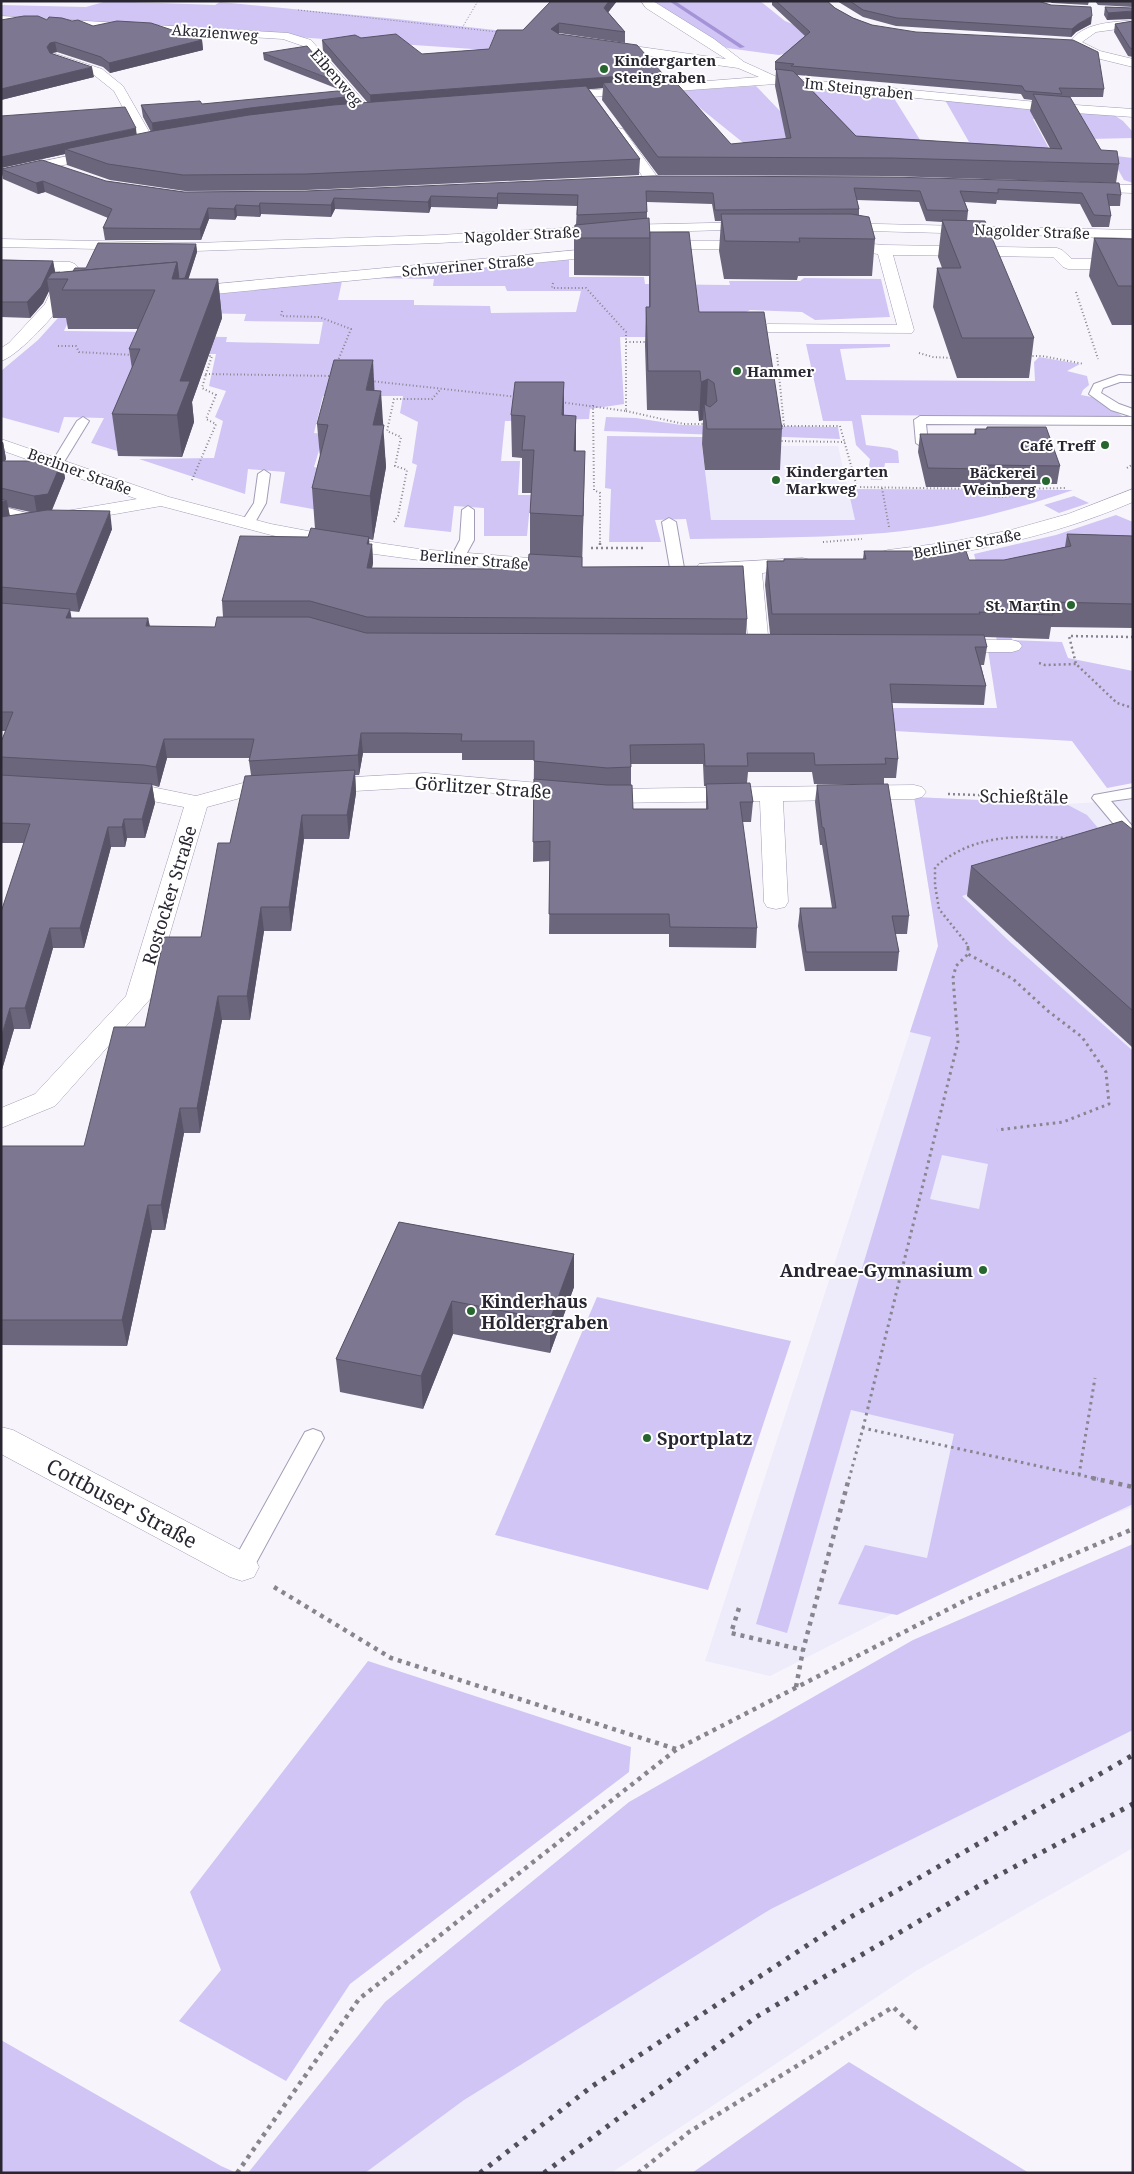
<svg xmlns="http://www.w3.org/2000/svg" width="1134" height="2174" font-family="'Noto Serif',serif">
	<rect width="100%" height="100%" fill="#f7f5fb"/>
	<!-- built -->
	<g fill="#eeebfa">
		<polygon points="702,446 838,446 855,520 711,520"/>
		<polygon points="914,797 1066,804 1133,800 1133,1507 1038,1540 770,1676 705,1661 938,946"/>
		<polygon points="1133,1730 1133,1848 916,1971 611,2173 365,2173 464,2100 771,1909"/>
	</g>
	<!-- green -->
	<g fill="#d0c5f5" fill-rule="evenodd">
		<polygon points="107,1 215,5 220,2 397,19 549,36 494,36 488,50 1,17 1,5 86,7"/>
		<polygon points="653,1 760,1 785,21 838,43 779,55 727,48 657,7"/>
		<polygon points="756,86 804,136 802,91 818,88 892,95 922,143 969,142 945,100 1114,115 1123,121 1133,132 1133,138 1089,139 1075,119 1033,119 1051,152 1090,153 1133,158 1133,183 1124,180 1116,166 746,145 679,91"/>
		<path d="M 569,259 L 569,277 L 644,277 L 645,284 L 730,285 L 729,281 L 800,281 L 804,278 L 881,279 L 890,317 L 815,320 L 802,312 L 750,310 L 744,313 L 741,337 L 620,337 L 624,404 L 590,409 L 589,419 L 505,421 L 501,461 L 520,461 L 518,495 L 531,495 L 527,536 L 484,536 L 484,508 L 454,506 L 451,532 L 404,527 L 417,465 L 412,463 L 418,422 L 400,413 L 403,396 L 323,396 L 314,433 L 324,434 L 314,467 L 324,469 L 318,510 L 280,503 L 285,472 L 248,469 L 245,494 L 139,459 L 214,458 L 223,421 L 215,417 L 226,391 L 209,386 L 216,354 L 146,353 L 124,453 L 91,443 L 104,418 L 64,417 L 59,433 L 1,417 L 1,371 L 38,340 L 67,308 L 342,281 L 338,300 L 414,300 L 414,305 L 490,306 L 491,313 L 576,312 L 581,291 L 507,291 L 505,286 L 433,286 L 434,279 L 360,278 ZM 73,311 L 246,314 L 244,321 L 323,322 L 319,344 L 226,342 L 227,337 L 149,336 L 151,332 L 64,331 Z"/>
		<polygon points="806,344 890,344 890,347 840,349 846,380 1035,381 1034,362 1039,357 1080,364 1067,371 1087,376 1089,385 1083,390 1081,395 1092,397 1124,417 861,415 866,445 890,448 898,451 899,463 885,463 882,480 871,480 868,473 870,459 856,445 852,421 823,421"/>
		<polygon points="606,417 636,418 681,425 838,427 840,439 604,431"/>
		<path d="M 607,436 L 703,437 L 702,446 L 711,520 L 855,520 L 848,489 L 1073,490 C 1012,511 949,527 884,533 C 819,538 754,538 690,539 L 686,519 L 655,520 L 661,542 L 609,542 L 611,489 L 605,488 Z"/>
		<polygon points="1074,496 1089,503 1059,513 1044,505"/>
		<polygon points="1116,515 1133,522 1133,551 1003,582 1012,640 1062,642 1068,658 1133,671 1133,783 1107,788 1072,741 859,729 877,708 997,708 988,650 999,648 974,554 1056,535"/>
		<path d="M 914,797 L 1066,804 L 1087,815 L 1104,835 L 1117,846 L 962,896 L 1010,942 L 1133,1051 L 1133,1504 L 897,1615 L 838,1604 L 865,1545 L 927,1558 L 954,1434 L 851,1410 L 787,1633 L 756,1624 L 931,1037 L 910,1032 L 938,946 ZM 942,1155 L 988,1164 L 979,1209 L 930,1199 Z"/>
		<polygon points="597,1297 791,1341 708,1590 495,1535"/>
		<polygon points="1133,1544 1133,1730 771,1909 464,2100 365,2173 248,2173 385,2002 629,1802 913,1640"/>
		<polygon points="368,1661 631,1747 629,1772 350,1984 286,2081 179,2021 221,1970 190,1892"/>
		<polygon points="1,2040 221,2166 237,2173 1,2173"/>
		<polygon points="849,2062 1029,2173 692,2173"/>
	</g>
	<g fill="none" stroke-linecap="round" stroke-linejoin="round">
		<!-- stream -->
		<polygon fill="#a593d7" fill-rule="evenodd" points="669,1 675,1 745,47 740,48"/>
		<!-- service casing -->
		<g stroke="#a29cb7" stroke-width="2">
			<g id="service">
				<polygon points="1119,375 1133,376 1133,382 1120,382 1103,388 1101,393 1119,404 1133,409 1133,417 1111,410 1089,394 1094,384"/>
				<polygon points="920,416 1133,417 1133,425 926,424 928,443 922,447 916,443 914,420"/>
				<polygon points="83,417 89,421 64,462 62,465 54,465 52,462 77,421"/>
				<polygon points="264,470 270,474 266,503 253,526 243,526 241,523 254,503 258,474"/>
				<polygon points="1,506 44,518 45,521 39,525 1,514"/>
				<polygon points="468,506 474,510 474,540 462,562 457,563 450,559 460,540 462,510"/>
				<polygon points="669,518 676,522 684,568 677,572 670,568 662,522"/>
				<polygon points="1133,788 1133,798 1111,801 1133,827 1133,842 1127,840 1092,798 1094,795"/>
				<polygon points="313,1429 321,1432 324,1438 250,1574 242,1577 234,1574 230,1567 234,1560 305,1432"/>
			</g>
		</g>
		<!-- minor casing -->
		<g stroke="#a29cb7" stroke-width="1">
			<g id="minor">
				<polygon points="641,1 653,1 714,39 744,62 777,77 1047,103 1133,109 1133,117 1047,111 775,84 549,100 548,97 549,94 554,93 759,77 738,68 601,49 599,46 601,43 605,42 726,59 646,8"/>
				<polygon points="1,16 288,33 311,40 373,112 372,115 362,115 303,46 283,39 1,22"/>
				<path d="M 1133,20 L 1133,27 L 1096,32 L 1082,42 L 1100,51 L 1133,59 L 1133,67 L 1092,57 L 1069,43 C 1084,22 1109,23 1133,20 Z"/>
				<polygon points="56,54 102,69 123,86 155,142 153,145 143,145 114,91 94,75 52,61 50,58 52,55"/>
				<polygon points="618,128 623,129 658,178 660,181 658,184 648,184 611,132"/>
				<polygon points="102,149 109,153 107,156 1,178 1,170"/>
				<polygon points="1083,184 1133,185 1133,193 1078,191 1076,188"/>
				<polygon points="692,241 757,241 762,242 764,245 762,248 757,249 692,249 653,252 648,251 646,248 648,245 653,244"/>
				<polygon points="838,241 884,245 1057,248 1062,250 1072,259 1116,259 1121,261 1124,264 1121,267 1116,269 1068,269 1063,267 1053,257 893,255 914,330 912,333 762,332 760,329 762,326 768,324 897,325 878,254 833,248 831,245 833,242"/>
				<polygon points="610,247 615,249 618,252 615,255 183,297 177,295 175,292 177,289 183,287"/>
				<path d="M 1,260 L 70,262 L 75,264 L 78,267 C 72,280 67,294 60,306 C 52,319 16,357 1,361 L 1,348 L 9,343 L 45,304 L 60,271 L 1,270 Z"/>
				<polygon points="1,439 169,497 271,524 345,538 419,549 566,561 573,563 576,567 573,571 566,573 456,565 345,550 271,535 161,506 1,534 1,522 137,499 1,450"/>
				<path d="M 1133,489 L 1133,502 C 1068,530 1000,547 930,557 C 915,559 896,564 881,560 L 878,556 L 881,552 L 888,550 L 951,542 L 1011,530 L 1068,514 Z"/>
				<polygon points="803,558 810,560 813,564 810,568 762,573 769,646 766,650 759,652 726,649 723,645 726,641 748,639 743,574 699,572 696,568 699,564"/>
				<polygon points="951,640 1012,640 1019,642 1022,646 1019,650 1012,652 951,652 944,650 941,646 944,642"/>
				<polygon points="426,773 607,789 914,785 922,787 926,792 922,797 914,799 783,801 788,902 785,907 776,909 767,907 764,902 760,801 607,803 426,787 319,793 311,791 307,786 311,781 319,779"/>
				<polygon points="279,781 287,783 291,788 287,793 244,797 207,807 151,998 55,1106 1,1128 1,1108 35,1094 126,996 184,807 147,800 107,796 103,791 107,786 115,784 147,786 196,796 243,783"/>
				<polygon points="1,1427 13,1430 254,1557 259,1567 254,1577 242,1581 230,1577 1,1454"/>
			</g>
		</g>
		<!-- secondary casing -->
		<g stroke="#a29cb7" stroke-width="1">
			<g id="secondary">
				<polygon points="757,222 762,223 764,226 762,229 620,233 439,243 195,251 1,247 1,239 195,243 439,235 620,225"/>
				<polygon points="835,223 1133,230 1133,238 830,230 828,227 830,224"/>
			</g>
		</g>
		<!-- path-far4 -->
		<g stroke="#88858e" stroke-width="1" stroke-dasharray="1 2" stroke-linecap="butt">
			<polyline points="298,10 498,32"/>
			<polyline points="462,28 478,1"/>
		</g>
		<!-- path-far3 -->
		<g stroke="#88858e" stroke-width="2" stroke-dasharray="1 2.5" stroke-linecap="butt">
			<polyline points="553,283 552,288 586,288 626,332 626,411 560,402"/>
			<polyline points="1076,292 1098,359"/>
			<polyline points="282,311 281,316 319,317 351,329 337,363"/>
			<polyline points="626,342 648,342"/>
			<polyline points="58,346 76,346 79,352 132,355"/>
			<polyline points="919,353 933,357 952,358"/>
			<polyline points="777,354 784,426 782,426"/>
			<polyline points="206,356 212,356 206,374 333,376"/>
			<polyline points="1029,356 1042,356 1084,364"/>
			<polyline points="371,381 517,397"/>
			<polyline points="593,405 594,490 600,493 600,544"/>
			<polyline points="626,411 684,424 706,424"/>
			<path d="M 784,426 L 840,426 L 857,487 L 977,489 C 987,497 998,498 1010,496 L 1009,489 L 1067,488"/>
			<polyline points="778,441 845,442"/>
			<polyline points="1127,468 1133,464"/>
			<polyline points="192,480 216,424 206,419 216,395 202,388 206,374"/>
			<polyline points="882,488 889,527"/>
			<polyline points="978,489 1009,489"/>
			<polyline points="394,522 398,516 407,470 395,466 401,437 387,431 394,399 432,399 440,390"/>
			<polyline points="823,542 862,539"/>
		</g>
		<!-- path-far2 -->
		<g stroke="#88858e" stroke-width="2.5" stroke-dasharray="2 3" stroke-linecap="butt">
			<polyline points="600,543 600,548"/>
			<polyline points="591,548 644,548"/>
			<polyline points="1133,637 1069,636 1076,664 1117,703 1133,708"/>
			<polyline points="1039,663 1045,665 1076,664"/>
			<polyline points="948,794 1069,798"/>
			<path d="M 967,944 L 939,909 L 935,885 L 935,867 C 975,833 1019,836 1069,838"/>
			<polyline points="968,946 968,949"/>
		</g>
		<!-- path-far1 -->
		<g stroke="#88858e" stroke-width="3" stroke-dasharray="2.5 4" stroke-linecap="butt">
			<polyline points="968,948 968,954 1013,979 1048,1011 1082,1037 1106,1072 1109,1104 1063,1122 997,1130"/>
			<polyline points="863,1428 958,1042 953,978 956,966 968,954"/>
			<polyline points="1079,1475 1095,1378"/>
			<polyline points="849,1479 863,1428 1098,1479"/>
		</g>
		<!-- path -->
		<g stroke="#88858e" stroke-width="4.5" stroke-dasharray="4 5" stroke-linecap="butt">
			<polyline points="1092,1478 1133,1487"/>
			<polyline points="274,1587 391,1658 676,1749"/>
			<polyline points="739,1608 731,1633 803,1650"/>
			<polyline points="796,1687 803,1650 849,1478"/>
			<polyline points="237,2173 359,1999 677,1749 968,1599 1133,1529"/>
			<polyline points="638,2173 689,2132 893,2007 918,2030"/>
		</g>
		<!-- service -->
		<use href="#service" fill="#fff" fill-rule="evenodd"/>
		<!-- minor -->
		<use href="#minor" fill="#fff" fill-rule="evenodd"/>
		<!-- secondary -->
		<use href="#secondary" fill="#fff" fill-rule="evenodd"/>
		<!-- rail -->
		<g stroke="#524f59" stroke-width="5" stroke-dasharray="4 7" stroke-linecap="butt">
			<polyline points="480,2173 591,2087 849,1918 1133,1755"/>
			<polyline points="544,2173 756,2017 982,1884 1133,1804"/>
		</g>
	</g>
	<!-- wall -->
	<g fill="#6c667d" fill-rule="evenodd">
		<path d="M 551,1 L 617,1 L 608,12 L 625,32 L 625,43 L 559,33 L 558,34 L 662,73 L 662,78 L 731,144 L 786,139 L 775,86 L 776,70 L 775,70 L 775,62 L 805,36 L 772,5 L 772,1 L 827,1 L 835,8 L 853,18 L 872,25 L 1104,89 L 1103,97 L 1063,97 L 1101,150 L 1119,164 L 1116,183 L 889,176 L 658,175 L 602,100 L 603,88 L 589,89 L 640,159 L 639,175 L 307,190 L 185,191 L 110,180 L 67,165 L 65,154 L 1,168 L 1,116 L 137,135 L 151,132 L 143,117 L 141,105 L 202,104 L 354,96 L 354,104 L 368,103 L 323,51 L 322,40 L 361,38 L 422,54 L 489,49 L 523,30 ZM 797,75 L 1021,94 L 1024,99 L 1032,100 L 1030,111 L 1050,148 L 856,136 Z"/>
		<polygon points="837,1 1038,1 1091,24 1076,32 1071,37 896,26 863,17"/>
		<polygon points="1048,1 1089,1 1088,5 1052,3"/>
		<polygon points="1095,1 1133,1 1133,7 1098,5"/>
		<polygon points="1105,7 1133,8 1107,20 1104,15"/>
		<polygon points="1,20 47,20 72,21 93,26 202,40 203,50 110,73 103,67 57,52 52,53 94,77 1,100"/>
		<polygon points="1133,21 1133,57 1128,56 1114,32 1115,24"/>
		<polygon points="263,53 338,82 338,89 264,60"/>
		<polygon points="1,169 106,181 184,192 306,191 890,177 1121,195 1120,206 1109,206 1111,216 1109,227 1092,227 1080,204 997,200 996,204 965,202 968,211 967,221 1034,338 1029,378 957,378 933,307 937,268 942,268 938,257 942,222 926,221 919,202 857,200 859,209 859,215 875,239 872,276 798,276 797,280 724,279 719,251 721,221 715,221 712,204 647,202 647,218 650,237 699,312 782,429 780,470 705,470 702,444 703,420 699,421 698,411 647,410 645,345 646,307 649,307 649,271 649,276 574,275 574,238 576,225 577,206 498,204 497,209 431,207 429,213 335,209 331,217 261,214 260,217 237,216 235,220 209,219 201,240 105,240 103,228 108,218 45,192 38,194 3,179"/>
		<polygon points="1094,238 1133,239 1133,325 1112,325 1089,276"/>
		<polygon points="196,244 197,252 188,279 218,279 222,318 192,402 194,422 182,457 118,456 112,414 132,369 129,349 138,329 68,329 66,318 53,318 49,291 43,303 30,318 1,317 1,260 53,261 55,273 73,271"/>
		<path d="M 374,390 L 382,425 L 386,467 L 373,540 L 369,539 L 369,544 L 372,544 L 373,563 L 372,568 L 493,569 L 528,565 L 530,554 L 530,513 L 531,493 L 522,493 L 522,458 L 512,457 L 511,415 L 576,416 L 576,451 L 584,494 L 582,567 L 747,619 L 746,634 L 770,634 L 765,585 L 767,561 L 863,559 L 864,551 L 969,560 L 1004,560 L 1065,547 L 1067,534 L 1133,536 L 1133,628 L 1051,627 L 1049,639 L 984,637 L 987,647 L 984,665 L 981,665 L 986,686 L 984,705 L 892,703 L 898,759 L 896,778 L 884,778 L 884,784 L 814,784 L 812,772 L 748,772 L 747,783 L 753,802 L 751,822 L 742,822 L 757,928 L 756,948 L 669,947 L 669,934 L 549,934 L 550,861 L 533,862 L 534,760 L 462,760 L 462,753 L 363,753 L 359,775 L 355,775 L 356,793 L 349,839 L 304,839 L 291,931 L 264,931 L 250,1020 L 222,1020 L 200,1133 L 184,1133 L 165,1230 L 152,1230 L 127,1346 L 1,1345 L 1,1146 L 84,1146 L 145,1027 L 201,937 L 251,775 L 249,761 L 250,758 L 167,758 L 159,787 L 152,785 L 155,803 L 145,838 L 127,838 L 125,847 L 111,847 L 84,948 L 53,948 L 30,1029 L 14,1029 L 1,1073 L 24,843 L 1,843 L 1,742 L 6,731 L 1,731 L 1,442 L 3,442 L 6,459 L 5,461 L 62,461 L 65,478 L 52,510 L 112,529 L 79,612 L 70,611 L 71,618 L 148,618 L 150,626 L 215,627 L 223,617 L 222,601 L 308,537 L 315,529 L 312,488 L 320,457 L 317,424 ZM 8,507 L 30,512 L 10,516 ZM 631,764 L 703,764 L 704,786 L 706,786 L 706,809 L 633,809 L 631,785 Z"/>
		<polygon points="987,427 1060,466 1057,484 984,484 984,487 926,487 918,452 920,434 974,434 975,429 986,429"/>
		<polygon points="817,785 909,916 907,934 895,934 899,952 897,971 805,971 798,926 800,908 832,908 822,845 820,845 815,802"/>
		<polygon points="1133,830 1133,1048 967,896 971,866"/>
		<polygon points="399,1222 574,1254 574,1287 550,1353 453,1334 423,1409 340,1392 336,1359"/>
	</g>
	<!-- shaded-wall -->
	<g fill="#585366">
		<polygon points="609,1 617,1 604,18 604,8"/>
		<polygon points="1133,11 1133,19 1107,20 1108,13"/>
		<polygon points="1092,16 1091,24 1076,32 1071,37 1072,29 1078,24"/>
		<polygon points="559,23 559,33 551,40 551,29"/>
		<polygon points="202,40 203,50 110,73 109,63"/>
		<polygon points="55,42 57,52 52,53 48,57 47,47 50,43"/>
		<polygon points="92,67 94,77 1,100 1,89"/>
		<polygon points="662,73 661,84 603,83 603,88 371,106 370,95"/>
		<polygon points="354,96 354,108 153,135 152,123 250,108"/>
		<polygon points="136,128 137,139 65,149 65,154 1,168 1,157"/>
		<polygon points="43,181 45,192 38,194 36,183"/>
		<polygon points="498,193 498,204 497,209 497,198"/>
		<polygon points="431,196 431,207 429,213 428,202"/>
		<polygon points="334,198 335,209 331,217 331,205"/>
		<polygon points="260,203 261,214 260,217 259,206"/>
		<polygon points="236,205 237,216 235,220 234,209"/>
		<polygon points="208,208 209,219 201,240 200,229"/>
		<polygon points="196,244 197,252 186,287 173,288 69,289 177,262"/>
		<polygon points="53,261 56,276 47,279 49,291 43,303 30,318 27,302"/>
		<polygon points="218,279 222,318 192,402 194,422 182,457 177,415 180,381"/>
		<polygon points="373,360 375,401 366,390"/>
		<polygon points="708,379 706,418 704,404 703,420 699,421 701,382"/>
		<polygon points="564,382 564,423 562,415"/>
		<polygon points="381,391 386,467 373,540 370,496 373,425"/>
		<polygon points="576,416 576,458 574,451"/>
		<polygon points="3,442 6,459 1,469 1,445"/>
		<polygon points="585,451 584,494 582,560 583,516"/>
		<polygon points="62,461 65,478 51,512 37,514 34,496"/>
		<polygon points="7,501 10,519 1,520 1,502"/>
		<polygon points="110,511 112,529 79,612 76,594"/>
		<polygon points="369,537 370,555 372,544 373,563 368,587 367,568 367,544"/>
		<polygon points="70,609 73,627 66,618"/>
		<polygon points="148,618 151,636 146,626"/>
		<polygon points="361,733 363,753 359,775 358,755"/>
		<polygon points="164,739 167,758 159,787 156,767"/>
		<polygon points="355,770 356,793 349,839 347,815"/>
		<polygon points="152,784 155,803 145,838 142,819"/>
		<polygon points="302,815 304,839 291,931 289,907"/>
		<polygon points="124,819 127,838 125,847 122,827"/>
		<polygon points="108,827 111,847 84,948 80,928"/>
		<polygon points="261,907 264,931 250,1020 247,996"/>
		<polygon points="50,928 53,948 30,1029 25,1008"/>
		<polygon points="218,996 222,1020 200,1133 197,1108"/>
		<polygon points="10,1008 14,1029 1,1073 1,1037"/>
		<polygon points="180,1108 184,1133 165,1230 161,1205"/>
		<polygon points="148,1205 152,1230 127,1346 122,1320"/>
		<polygon points="574,1254 574,1287 550,1353 550,1320"/>
		<polygon points="452,1301 453,1334 423,1409 421,1376"/>
	</g>
	<!-- building -->
	<g fill="#7d7791" stroke="#585366">
		<polygon points="551,1 609,1 604,8 625,32 559,23 551,29 559,34 637,45 662,73 370,95 322,40 355,35 361,38 396,34 422,54 489,49 497,30 523,30"/>
		<polygon points="776,1 827,1 835,8 853,18 872,25 916,32 1073,40 1098,52 1104,89 1059,88 1062,94 1025,91 1022,86 791,66 794,64 775,62 810,32"/>
		<polygon points="850,1 1038,1 1051,5 1091,7 1092,16 1078,24 1072,29 897,18 863,10"/>
		<polygon points="1105,7 1133,8 1133,11 1108,13"/>
		<polygon points="24,16 38,16 47,20 49,17 62,18 72,21 78,20 93,26 117,21 151,23 202,40 109,63 101,57 55,42 50,43 47,47 50,53 92,67 1,89 1,20"/>
		<polygon points="1133,21 1133,49 1130,48 1115,24"/>
		<polygon points="307,46 338,82 263,53"/>
		<polygon points="776,69 793,71 856,136 1062,149 1033,94 1070,97 1101,150 1117,151 1119,164 891,158 658,157 603,83 671,77 731,144 791,138"/>
		<polygon points="586,86 640,159 306,174 183,175 108,164 65,149 153,131 249,115 333,105"/>
		<polygon points="348,90 354,96 250,108 152,123 141,105 200,101 202,104"/>
		<polygon points="125,107 136,128 1,157 1,116"/>
		<polygon points="42,160 106,181 184,192 306,191 653,176 890,177 1119,183 1121,195 1107,194 1111,216 1094,215 1082,193 998,189 998,193 960,191 968,211 927,210 920,191 854,188 859,209 715,210 713,193 646,191 647,212 577,215 578,195 498,193 497,198 431,196 428,202 334,198 331,205 260,203 259,206 236,205 234,209 208,208 200,229 103,228 112,209 43,181 36,183 1,169"/>
		<polygon points="721,214 851,214 869,217 875,239 799,238 800,242 725,241"/>
		<polygon points="649,218 650,238 574,238 575,225"/>
		<polygon points="942,220 985,221 1034,338 962,338 937,268 961,268"/>
		<polygon points="650,232 689,232 699,312 764,312 782,429 707,429 704,404 710,407 717,401 714,383 708,379 701,382 700,371 648,371 646,307 650,307"/>
		<polygon points="1094,238 1133,239 1133,286 1118,286"/>
		<polygon points="98,243 196,244 185,278 179,279 177,262 73,271 75,268 86,268"/>
		<polygon points="1,260 53,261 41,287 27,302 1,302"/>
		<polygon points="177,262 172,279 218,279 180,381 190,381 177,415 112,414 140,349 129,349 155,290 62,290 68,279 47,279 52,273"/>
		<polygon points="334,360 373,360 366,390 381,391 373,425 384,425 370,496 312,488 328,425 317,424"/>
		<polygon points="515,382 564,382 562,415 576,416 574,451 585,451 583,516 530,513 534,450 522,450 525,416 511,415"/>
		<polygon points="987,427 1046,427 1060,466 986,465 986,469 928,468 920,434 976,434 975,429 987,429"/>
		<polygon points="1,461 62,461 48,494 34,496 1,488"/>
		<polygon points="1,499 7,501 1,502"/>
		<polygon points="47,510 110,511 76,594 1,587 1,517"/>
		<polygon points="311,528 369,537 367,544 372,544 367,568 493,569 494,565 528,565 529,554 582,557 582,567 743,566 747,619 367,617 310,601 222,601 240,536 308,537"/>
		<polygon points="1067,534 1133,536 1133,604 1052,602 1053,615 979,612 980,614 772,614 767,561 784,561 784,559 866,559 864,551 966,551 969,560 1004,560 1071,546"/>
		<polygon points="1,603 70,609 66,618 148,618 146,626 215,627 217,617 309,617 366,633 984,635 987,647 975,647 986,686 890,684 898,759 885,758 886,764 815,765 814,753 747,753 748,766 705,766 704,744 630,745 631,767 607,768 534,761 534,741 461,741 462,734 405,733 361,733 358,755 249,761 254,739 164,739 156,767 144,765 1,757 1,742 13,712 1,712"/>
		<polygon points="355,770 347,815 302,815 289,907 261,907 247,996 218,996 197,1108 180,1108 161,1205 148,1205 122,1320 1,1320 1,1146 84,1146 114,1027 145,1027 164,937 201,937 218,843 230,843 245,776"/>
		<polygon points="1,775 152,784 142,819 124,819 122,827 108,827 80,928 50,928 25,1008 10,1008 1,1037 1,912 30,824 1,823"/>
		<polygon points="534,779 607,785 632,785 633,809 708,809 706,784 750,783 753,802 740,802 757,928 670,927 669,914 549,914 550,841 533,842"/>
		<polygon points="888,784 909,916 892,916 899,952 806,952 800,908 836,908 824,828 822,827 817,785"/>
		<polygon points="1122,821 1133,830 1133,1011 971,866"/>
		<polygon points="399,1222 574,1254 550,1320 452,1301 421,1376 336,1359"/>
	</g>
	<!-- markers -->
	<g fill="#27662e" stroke="#fff" stroke-width="2">
		<circle cx="604" cy="69" r="5"/>
		<circle cx="737" cy="371" r="5"/>
		<circle cx="1105" cy="445" r="5"/>
		<circle cx="776" cy="480" r="5"/>
		<circle cx="1046" cy="481" r="5"/>
		<circle cx="1071" cy="605" r="5"/>
		<circle cx="983" cy="1270" r="5"/>
		<circle cx="471" cy="1311" r="5"/>
		<circle cx="647" cy="1438" r="5"/>
	</g>
	<g text-anchor="middle" dominant-baseline="central" stroke-width="4" stroke-linejoin="round" paint-order="stroke">
		<!-- far-street labels -->
		<g font-size="15" fill="#292631" stroke="#fff">
			<text transform="translate(215 32) rotate(4)">Akazienweg</text>
			<text transform="translate(337 77) rotate(49)">Eibenweg</text>
			<text transform="translate(859 88) rotate(6)">Im Steingraben</text>
			<text transform="translate(1032 231) rotate(2)">Nagolder Straße</text>
			<text transform="translate(522 234) rotate(-3)">Nagolder Straße</text>
			<text transform="translate(468 265) rotate(-5)">Schweriner Straße</text>
			<text transform="translate(80 471) rotate(20)">Berliner Straße</text>
			<text transform="translate(967 543) rotate(-10)">Berliner Straße</text>
			<text transform="translate(474 559) rotate(5)">Berliner Straße</text>
		</g>
		<!-- far-poi labels -->
		<g font-size="15" font-weight="bold" fill="#292631" stroke="#fff" text-anchor="start">
			<text x="614" y="60">Kindergarten<tspan x="614" dy="17">Steingraben</tspan></text>
			<text x="747" y="371">Hammer</text>
			<text x="1095" y="445" text-anchor="end">Café Treff</text>
			<text x="786" y="471">Kindergarten<tspan x="786" dy="17">Markweg</tspan></text>
			<text x="1036" y="472" text-anchor="end">Bäckerei<tspan x="1036" dy="17">Weinberg</tspan></text>
			<text x="1061" y="605" text-anchor="end">St. Martin</text>
		</g>
		<!-- street labels -->
		<g font-size="18" fill="#292631" stroke="#fff">
			<text transform="translate(483 787) rotate(4)">Görlitzer Straße</text>
			<text transform="translate(1024 796) rotate(1)">Schießtäle</text>
			<text transform="translate(169 895) rotate(-73)">Rostocker Straße</text>
		</g>
		<!-- poi labels -->
		<g font-size="18" font-weight="bold" fill="#292631" stroke="#fff" text-anchor="start">
			<text x="973" y="1270" text-anchor="end">Andreae-Gymnasium</text>
			<text x="481" y="1301">Kinderhaus<tspan x="481" dy="21">Holdergraben</tspan></text>
			<text x="657" y="1438">Sportplatz</text>
		</g>
		<!-- near-street labels -->
		<g font-size="21" fill="#292631" stroke="#fff">
			<text transform="translate(122 1503) rotate(28)">Cottbuser Straße</text>
		</g>
	</g>
	<!-- border -->
	<rect width="1134" height="2174" fill="none" stroke="#292631" stroke-width="5"/>
</svg>
